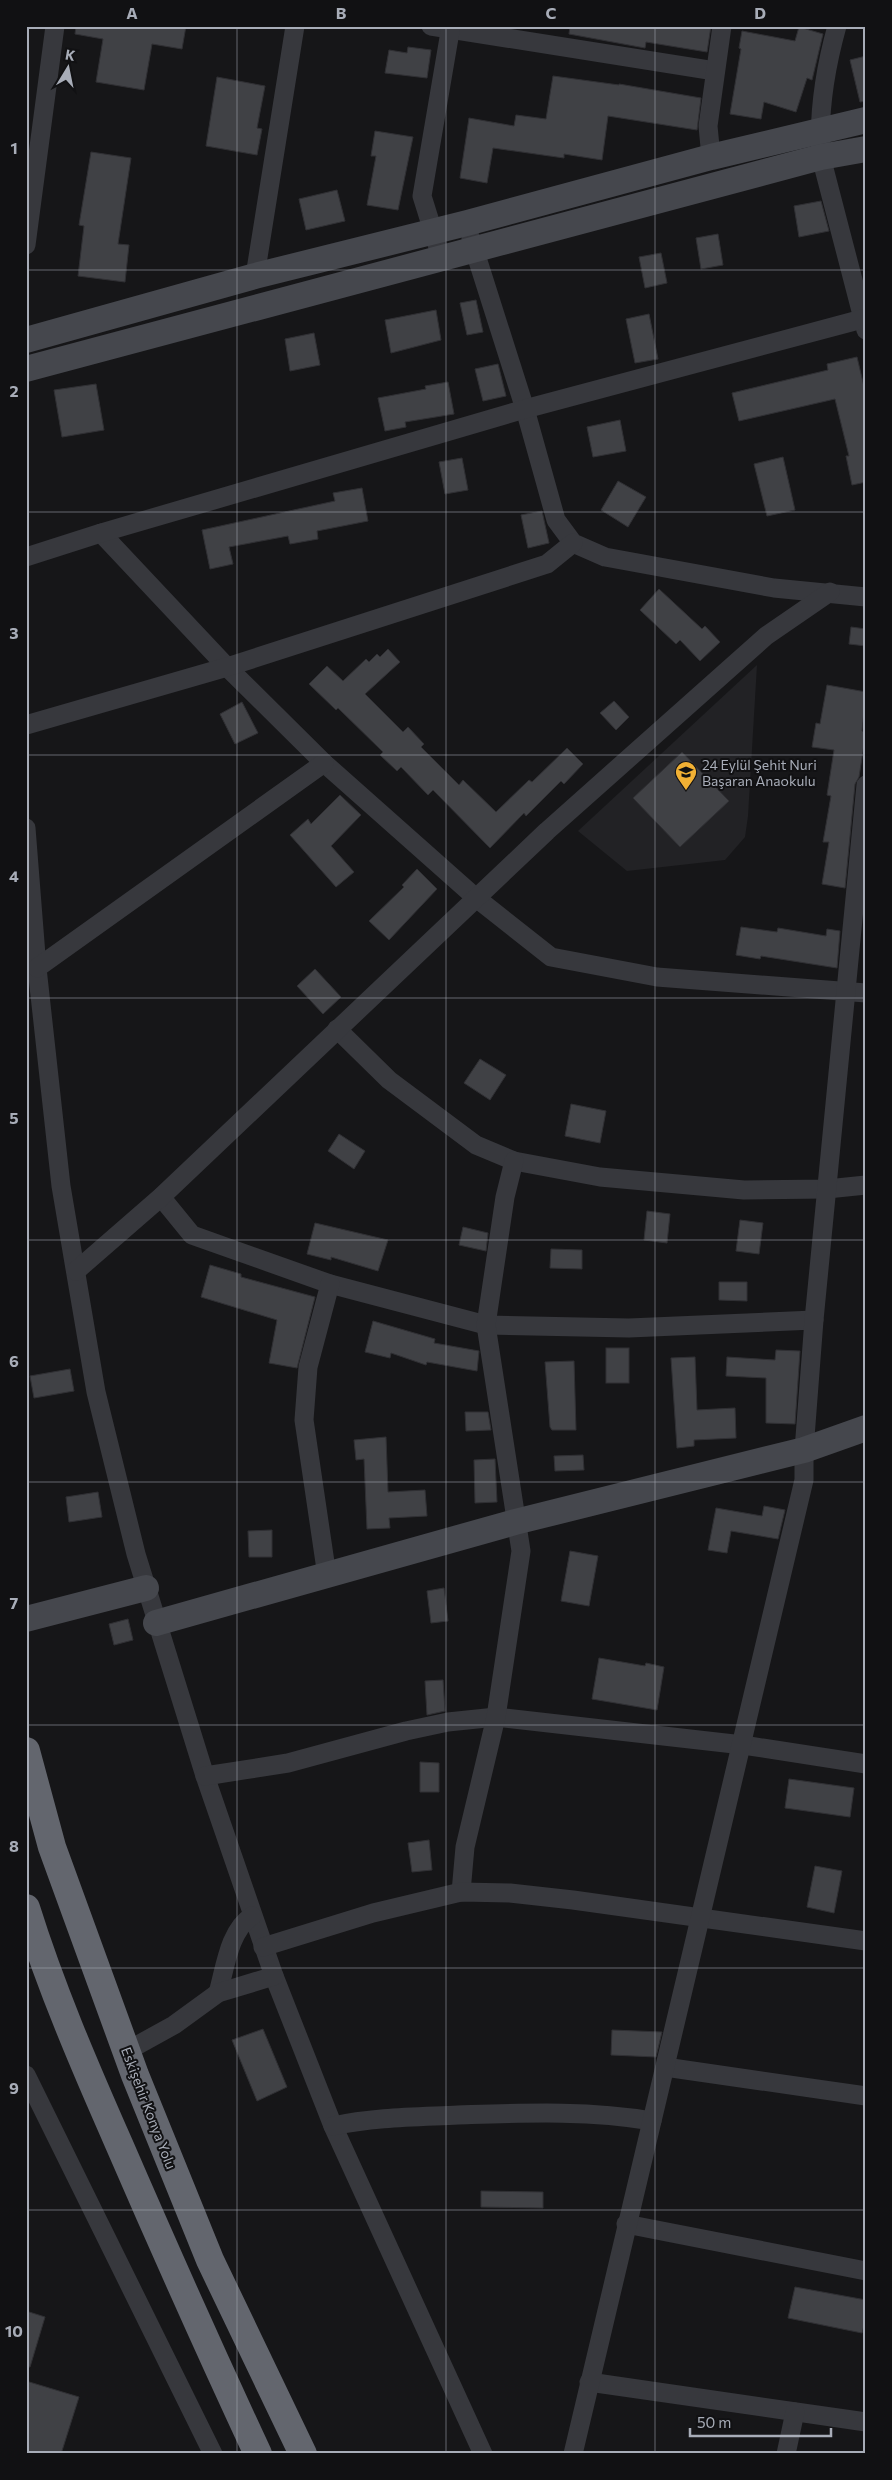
<svg xmlns="http://www.w3.org/2000/svg" width="892" height="2480" font-family="Commissioner,sans-serif">
	<rect width="100%" height="100%" fill="#161618"/>
	<!-- built -->
	<polygon fill="#222225" points="757,665 748,816 745,837 725,860 627,871 578,831"/>
	<!-- building -->
	<g fill="#404145" stroke="#303034">
		<polygon points="76,26 186,26 182,49 152,44 144,90 96,82 103,39 75,34"/>
		<polygon points="570,26 711,26 707,52 646,42 645,48 569,34"/>
		<polygon points="799,27 823,34 812,80 807,78 796,112 764,102 761,119 730,114 741,49 739,48 742,31 795,41"/>
		<polygon points="408,47 431,50 427,78 385,73 389,50 407,53"/>
		<polygon points="866,56 866,101 860,102 850,60"/>
		<polygon points="553,76 619,85 619,84 701,98 697,130 608,116 602,160 564,154 564,158 493,148 487,183 460,178 469,118 514,126 516,115 546,119"/>
		<polygon points="217,77 265,86 257,128 262,129 257,155 206,146"/>
		<polygon points="375,131 413,137 398,210 367,205 376,156 371,156"/>
		<polygon points="91,152 131,158 118,244 129,245 125,282 78,276 84,226 79,225"/>
		<polygon points="337,190 345,221 306,230 299,199"/>
		<polygon points="821,201 829,231 799,237 794,206"/>
		<polygon points="718,234 723,265 701,269 696,238"/>
		<polygon points="661,253 667,283 645,288 639,257"/>
		<polygon points="476,300 483,332 467,335 460,303"/>
		<polygon points="436,310 441,340 391,353 385,320"/>
		<polygon points="649,314 658,359 635,363 626,319"/>
		<polygon points="314,333 320,365 290,371 285,339"/>
		<polygon points="857,357 866,395 866,482 852,485 846,456 849,456 835,399 739,421 732,393 828,370 827,364"/>
		<polygon points="498,364 506,396 483,401 475,369"/>
		<polygon points="448,382 454,414 405,422 406,427 385,431 378,398 426,389 425,386"/>
		<polygon points="96,384 104,430 62,437 54,390"/>
		<polygon points="620,420 626,451 593,457 587,427"/>
		<polygon points="783,457 795,510 767,516 754,464"/>
		<polygon points="462,458 468,490 445,494 439,462"/>
		<polygon points="618,481 646,497 628,527 601,510"/>
		<polygon points="362,488 368,521 317,531 318,539 290,544 288,536 229,547 233,564 210,569 202,530 335,501 333,493"/>
		<polygon points="542,511 549,543 528,548 521,515"/>
		<polygon points="659,589 702,629 705,626 720,642 700,661 680,640 676,644 640,610"/>
		<polygon points="851,627 866,629 866,646 849,644"/>
		<polygon points="388,649 400,662 365,694 403,732 408,727 424,744 421,747 459,785 463,780 496,812 529,780 532,782 567,748 583,764 564,784 561,781 526,816 524,813 490,848 433,790 428,795 401,767 397,771 380,755 383,752 338,708 336,710 309,684 327,666 343,681 366,659 369,662 377,654 380,657"/>
		<polygon points="827,685 866,692 862,731 866,732 859,777 855,784 845,888 822,884 829,842 823,842 831,796 827,795 834,750 812,747 816,723 820,724"/>
		<polygon points="614,701 629,717 616,730 600,713"/>
		<polygon points="242,702 258,733 235,744 220,714"/>
		<polygon points="682,752 729,801 680,847 633,798"/>
		<polygon points="340,795 361,815 331,846 354,872 336,887 290,835 308,819 311,824"/>
		<polygon points="417,869 437,889 389,940 369,921 404,887 402,885"/>
		<polygon points="741,927 777,932 778,928 826,936 827,929 840,931 837,968 761,956 760,959 736,955"/>
		<polygon points="315,969 341,997 323,1014 297,986"/>
		<polygon points="480,1059 506,1075 490,1100 464,1083"/>
		<polygon points="571,1104 606,1111 600,1143 565,1136"/>
		<polygon points="339,1134 365,1151 354,1169 328,1151"/>
		<polygon points="647,1211 670,1214 667,1243 644,1240"/>
		<polygon points="740,1220 763,1223 759,1254 736,1251"/>
		<polygon points="315,1223 388,1240 378,1271 331,1257 331,1260 307,1254"/>
		<polygon points="463,1227 488,1233 486,1251 459,1245"/>
		<polygon points="551,1249 582,1250 582,1269 550,1268"/>
		<polygon points="210,1265 241,1274 241,1277 315,1297 297,1368 269,1363 277,1320 201,1297"/>
		<polygon points="719,1282 747,1282 747,1301 719,1300"/>
		<polygon points="373,1321 435,1339 434,1343 479,1351 477,1371 427,1362 426,1365 391,1353 390,1358 365,1352"/>
		<rect x="606" y="1348" width="23" height="35"/>
		<polygon points="776,1350 800,1351 795,1424 766,1423 766,1378 726,1376 727,1357 775,1360"/>
		<polygon points="695,1357 697,1410 735,1408 736,1438 694,1440 694,1446 677,1448 671,1358"/>
		<polygon points="574,1361 576,1430 552,1430 550,1427 545,1362"/>
		<polygon points="70,1369 74,1391 34,1398 30,1376"/>
		<polygon points="465,1412 488,1412 491,1430 466,1431"/>
		<polygon points="386,1437 388,1492 425,1490 427,1516 389,1518 390,1528 367,1529 364,1459 356,1460 354,1440"/>
		<polygon points="583,1455 584,1470 555,1471 554,1456"/>
		<polygon points="495,1459 497,1502 475,1503 474,1460"/>
		<polygon points="98,1492 102,1517 69,1522 66,1497"/>
		<polygon points="764,1506 785,1510 778,1539 731,1531 727,1553 708,1550 716,1508 762,1516"/>
		<polygon points="272,1530 272,1557 249,1557 248,1531"/>
		<polygon points="570,1551 598,1556 589,1606 561,1601"/>
		<polygon points="444,1588 448,1621 431,1623 427,1591"/>
		<polygon points="128,1619 133,1640 114,1645 109,1624"/>
		<polygon points="599,1658 645,1666 646,1663 664,1667 657,1710 592,1699"/>
		<polygon points="443,1680 445,1711 427,1715 425,1681"/>
		<polygon points="420,1762 439,1763 439,1792 420,1792"/>
		<polygon points="789,1779 854,1788 850,1817 785,1808"/>
		<polygon points="429,1840 432,1870 412,1872 408,1843"/>
		<polygon points="815,1866 842,1871 834,1913 807,1907"/>
		<polygon points="263,2029 287,2087 257,2101 232,2040"/>
		<polygon points="612,2030 662,2032 656,2057 611,2055"/>
		<polygon points="481,2191 543,2192 543,2208 481,2207"/>
		<polygon points="795,2287 866,2300 866,2318 862,2333 788,2318"/>
		<polygon points="26,2311 45,2317 30,2367 26,2367"/>
		<polygon points="26,2381 79,2397 61,2454 26,2454"/>
	</g>
	<g fill="none" stroke-linecap="round" stroke-linejoin="round">
		<!-- street -->
		<g stroke="#37383d" stroke-width="19">
			<polyline points="431,26 715,71"/>
			<path d="M 837,26 C 825,69 818,113 821,157 L 866,330"/>
			<polyline points="711,157 708,126 722,26"/>
			<polyline points="471,239 525,409 556,520 573,543 605,557 774,588 866,597"/>
			<polyline points="26,245 55,26"/>
			<polyline points="442,260 422,196 451,26"/>
			<polyline points="255,276 295,26"/>
			<polyline points="101,533 227,667 324,763 475,897 551,957 657,977 866,993"/>
			<polyline points="26,557 101,533 525,409 866,318"/>
			<polyline points="26,725 227,667 547,564 573,543"/>
			<polyline points="26,828 37,968 61,1186 96,1392 136,1554 205,1776 274,1976 333,2126 483,2454"/>
			<polyline points="37,968 324,763"/>
			<polyline points="337,1029 389,1080 476,1145 514,1161 600,1177 744,1190 827,1189 866,1185"/>
			<polyline points="161,1197 192,1235 330,1284 486,1325 629,1328 814,1320"/>
			<polyline points="76,1271 161,1197 547,831 766,636 830,592"/>
			<polyline points="327,1576 304,1420 308,1367 330,1284"/>
			<polyline points="205,1776 288,1763 406,1731 448,1722 496,1717 743,1745 866,1764"/>
			<polyline points="461,1892 465,1847 496,1717 521,1551 486,1325 505,1197 514,1161"/>
			<polyline points="263,1947 373,1913 461,1892 510,1893 573,1900 866,1941"/>
			<path d="M 218,1993 C 225,1969 229,1930 252,1916"/>
			<polyline points="127,2051 174,2025 218,1993 274,1976"/>
			<polyline points="665,2067 866,2096"/>
			<polyline points="26,2075 213,2454"/>
			<path d="M 333,2126 C 374,2117 416,2117 458,2115 C 523,2113 588,2110 652,2121"/>
			<polyline points="626,2224 866,2271"/>
			<polyline points="589,2382 866,2422"/>
			<polyline points="573,2454 804,1480 804,1450 814,1320 866,785"/>
			<polyline points="786,2454 795,2412"/>
		</g>
		<!-- secondary -->
		<g stroke="#45474d" stroke-width="26">
			<polyline points="26,340 255,276 467,223 711,157 866,120"/>
			<polyline points="26,369 821,157 866,149"/>
			<polyline points="26,1619 146,1588"/>
			<polyline points="156,1623 515,1522 804,1450 866,1428"/>
		</g>
		<!-- highway -->
		<g stroke="#63666e" stroke-width="28">
			<polyline points="26,1751 52,1847 135,2075 210,2260 303,2454"/>
			<path d="M 26,1908 C 51,1988 85,2067 119,2144 C 164,2248 210,2351 258,2454"/>
		</g>
	</g>
	<!-- grid -->
	<path fill="none" stroke="#a8adb8" stroke-width="1" stroke-opacity="0.55" d="M 237,26 L 237,2454M 446,26 L 446,2454M 655,26 L 655,2454M 26,270 L 866,270M 26,512 L 866,512M 26,755 L 866,755M 26,998 L 866,998M 26,1240 L 866,1240M 26,1482 L 866,1482M 26,1725 L 866,1725M 26,1968 L 866,1968M 26,2210 L 866,2210"/>
	<!-- icons -->
	<defs>
		<g id="school-pin" transform="scale(1.125)"><path d="M0 17L-7.5 6A9.5 9.5 0 1 1 7.5 6Z" fill="#f2b134" stroke="#111113"/><path d="M0-5L7-2L0 1L-7-2ZM-4 1L0 2.5L4 1V4Q0 6-4 4Z" fill="#111"/></g>
	</defs>
	<g fill-rule="evenodd">
		<use href="#school-pin" x="686" y="772"/>
	</g>
	<g text-anchor="middle" dominant-baseline="central" stroke-width="4" stroke-linejoin="round" paint-order="stroke">
		<!-- poi labels -->
		<g font-size="14" fill="#a8adb8" stroke="#111113" text-anchor="start">
			<text x="702" y="764">24 Eylül Şehit Nuri<tspan x="702" dy="16">Başaran Anaokulu</tspan></text>
		</g>
		<!-- street labels -->
		<g font-size="14" fill="#a8adb8" stroke="#111113">
			<text transform="translate(149 2108) rotate(69)">Eskişehir Konya Yolu</text>
		</g>
	</g>
	<!-- border -->
	<rect width="892" height="2480" fill="none" stroke="#111113" stroke-width="55"/>
	<!-- north arrow -->
	<g transform="translate(68 68) rotate(10)" stroke="#111113" stroke-width="4" paint-order="stroke">
	<path d="M0-4L9 19L0 12L-9 19Z" fill="#a8adb8"/>
	<text y="-8" font-size="14" font-weight="bold" text-anchor="middle" fill="#a8adb8">K</text>
	</g>
	<!-- scale -->
	<path d="M690 2428v8h141v-8" fill="none" stroke="#a8adb8" stroke-width="2.5"/>
	<text x="697" y="2428" font-size="15" fill="#a8adb8" stroke="#111113" stroke-width="4" paint-order="stroke">50 m</text>
	<rect x="28" y="28" width="836" height="2424" fill="none" stroke="#a8adb8" stroke-width="2"/>
	<g font-size="16" text-anchor="middle" font-weight="bold" fill="#a8adb8">
		<text x="132" y="19">A</text>
		<text x="341" y="19">B</text>
		<text x="551" y="19">C</text>
		<text x="760" y="19">D</text>
		<text x="14" y="154">1</text>
		<text x="14" y="397">2</text>
		<text x="14" y="639">3</text>
		<text x="14" y="882">4</text>
		<text x="14" y="1124">5</text>
		<text x="14" y="1367">6</text>
		<text x="14" y="1609">7</text>
		<text x="14" y="1852">8</text>
		<text x="14" y="2094">9</text>
		<text x="14" y="2337">10</text>
	</g>
</svg>
